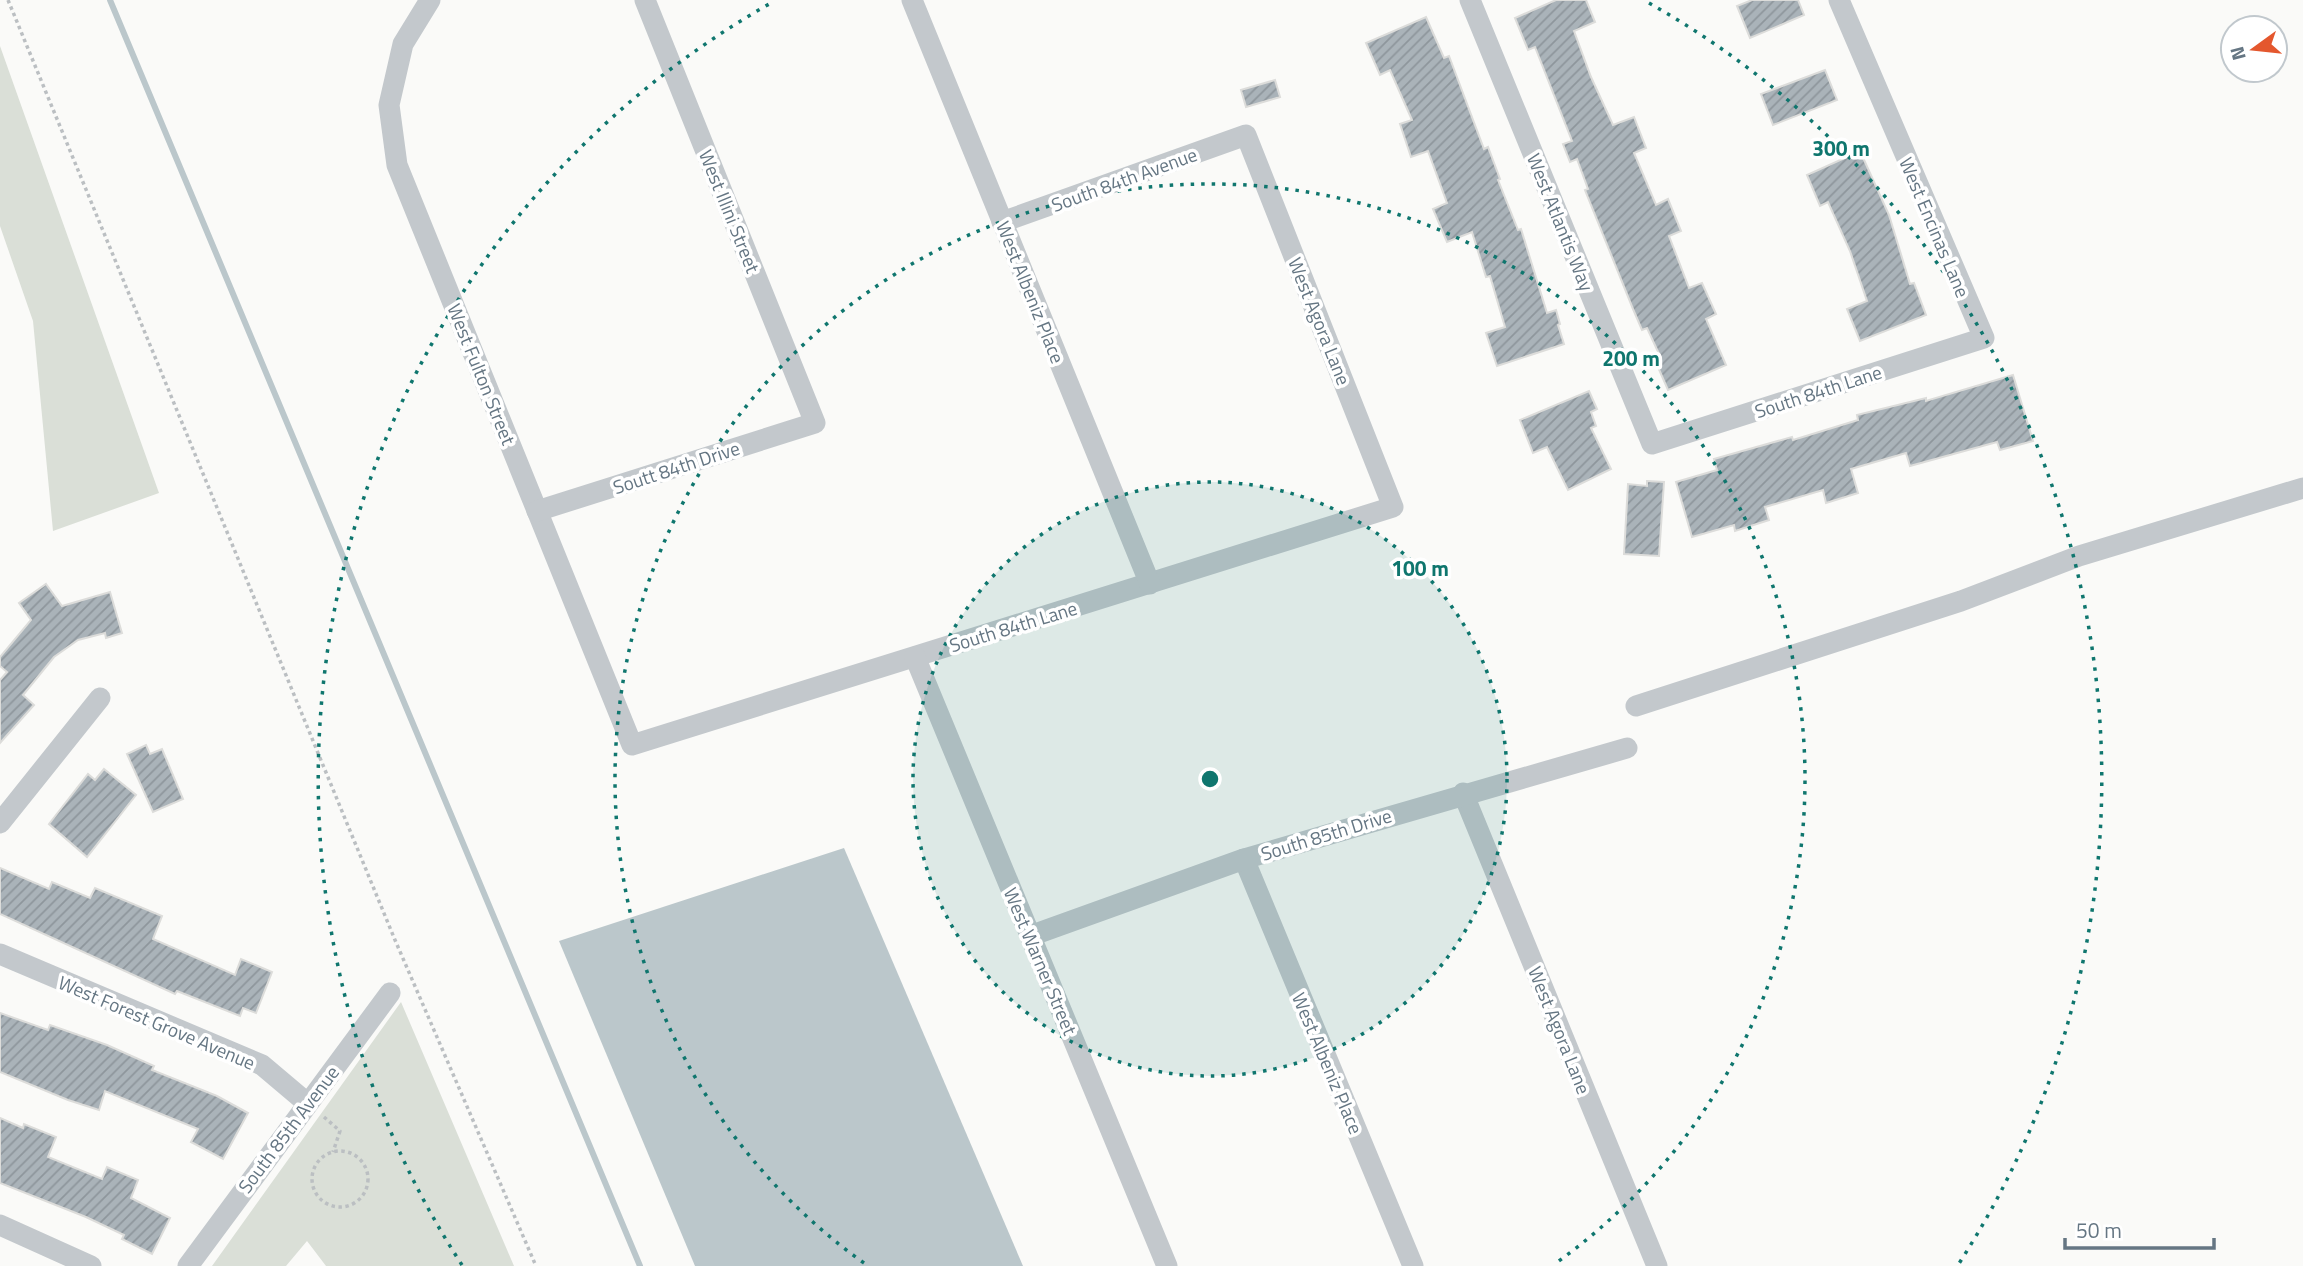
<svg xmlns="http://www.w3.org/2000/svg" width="2303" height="1266" font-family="'Titillium Web',sans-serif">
	<defs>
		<pattern id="building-hatch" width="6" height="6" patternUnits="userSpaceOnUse" patternTransform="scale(1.75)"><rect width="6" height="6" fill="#aab3b9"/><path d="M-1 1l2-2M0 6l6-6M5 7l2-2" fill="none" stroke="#8e969c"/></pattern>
	</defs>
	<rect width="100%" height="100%" fill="#fafaf8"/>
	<!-- park -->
	<g fill="#dadfd7">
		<polygon points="0,46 159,493 53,531 33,321 0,226"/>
		<polygon points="401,1002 514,1266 326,1266 307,1241 286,1266 212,1266"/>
	</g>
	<!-- water -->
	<polygon fill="#bbc7cb" points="844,848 1023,1266 695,1266 559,941"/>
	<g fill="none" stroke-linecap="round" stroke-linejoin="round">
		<!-- stream -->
		<polyline stroke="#bbc7cb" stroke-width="6" points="110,0 640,1266"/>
	</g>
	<!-- building -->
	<g fill="url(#building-hatch)" stroke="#dcdcda" stroke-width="2">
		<polygon points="1556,0 1586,0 1595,22 1574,31 1591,77 1613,125 1634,117 1646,148 1634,153 1656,205 1668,199 1681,231 1669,236 1689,288 1702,283 1716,314 1706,319 1726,365 1668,390 1654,358 1660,356 1647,328 1642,330 1633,309 1585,190 1588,189 1577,159 1570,162 1563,144 1572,141 1535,47 1528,50 1515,18"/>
		<polygon points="1752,0 1798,0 1804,15 1750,38 1737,6"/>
		<polygon points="1426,17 1444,58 1449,56 1484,149 1488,147 1500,179 1498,180 1518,230 1521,229 1547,313 1556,310 1560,324 1558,325 1564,344 1497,366 1486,333 1505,327 1490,276 1486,277 1472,232 1447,242 1433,209 1447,203 1428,151 1411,157 1400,124 1412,120 1390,70 1380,75 1366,43"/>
		<polygon points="1825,70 1837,100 1773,125 1761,94"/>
		<polygon points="1275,80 1280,97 1246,107 1241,90"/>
		<polygon points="1860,151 1889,215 1910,284 1914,283 1926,315 1860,341 1847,309 1867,301 1850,251 1828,202 1820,206 1807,175"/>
		<polygon points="2013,375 2033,441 2000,450 1997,442 1910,466 1906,453 1851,469 1858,493 1826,503 1823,490 1765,507 1769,520 1735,531 1734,525 1692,537 1676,482 1717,470 1714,459 1792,437 1793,440 1858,420 1857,415 1926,398 1926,401"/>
		<polygon points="1589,391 1597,409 1591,412 1596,426 1591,428 1611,469 1568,490 1547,447 1533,453 1520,420"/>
		<polygon points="1647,481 1664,482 1659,556 1624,554 1628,484 1647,486"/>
		<polygon points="46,584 62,606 110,592 122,633 106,638 105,633 78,640 54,657 23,695 34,705 0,743 0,680 7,672 0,666 0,657 31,620 19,603"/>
		<polygon points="146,745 150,754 162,749 183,799 153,812 127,754"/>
		<polygon points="104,769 136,795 87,857 49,824 88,774 95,780"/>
		<polygon points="0,868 49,889 52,882 90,898 95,888 162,916 153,939 235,975 241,959 272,972 256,1013 243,1008 240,1016 177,991 175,994 0,914"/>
		<polygon points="0,1013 48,1030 50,1025 107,1045 154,1066 152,1070 217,1096 248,1113 223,1159 191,1142 198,1129 105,1091 99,1110 68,1100 0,1072"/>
		<polygon points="0,1118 23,1128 24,1124 56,1137 48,1157 102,1179 107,1167 138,1180 131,1198 170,1218 152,1254 122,1239 124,1235 86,1217 0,1183"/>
	</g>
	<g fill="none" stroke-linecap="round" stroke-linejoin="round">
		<!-- path -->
		<g stroke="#bbbfc2" stroke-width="3.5" stroke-dasharray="3.5 3.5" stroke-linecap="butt">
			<polyline points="8,0 395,940 536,1266"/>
			<polyline points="324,1117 340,1131 333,1152"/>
			<circle cx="340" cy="1179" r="28"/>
		</g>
		<!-- minor -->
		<g stroke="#c3c8cc" stroke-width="21">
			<polyline points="430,0 403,44 389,105 397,165 632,745 1393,507 1246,135 1002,222"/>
			<polyline points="912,0 1150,584"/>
			<polyline points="1470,0 1652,444 1984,338 1839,0"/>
			<polyline points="537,511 815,423 645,0"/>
			<polyline points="915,657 1167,1266"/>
			<polyline points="1636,706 1961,601 2079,556 2303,488"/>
			<polyline points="1463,793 1657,1266"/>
			<polyline points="0,823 100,698"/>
			<polyline points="1244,859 1413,1266"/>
			<polyline points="1030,936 1244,859 1627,748"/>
			<polyline points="0,954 262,1065 307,1103"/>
			<polyline points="0,1225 91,1266"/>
			<polyline points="188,1266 390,993"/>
		</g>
	</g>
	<!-- distance rings -->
	<circle cx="1210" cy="779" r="297" fill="#0f766e" fill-opacity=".12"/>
	<g fill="none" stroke="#0f766e" stroke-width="3.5" stroke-dasharray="3.5 7">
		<circle cx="1210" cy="779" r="297"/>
		<path d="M864 1263A595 595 0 1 1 1556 1263"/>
		<path d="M462 1265A892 892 0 0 1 771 3M1649 3A892 892 0 0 1 1958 1265"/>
	</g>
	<g text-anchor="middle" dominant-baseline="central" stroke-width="7" stroke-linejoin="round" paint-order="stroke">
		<!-- street labels -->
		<g font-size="19" fill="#657683" stroke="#fff">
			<text transform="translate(1124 179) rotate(-20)">South 84th Avenue</text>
			<text transform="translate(730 211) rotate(68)">West Illini Street</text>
			<text transform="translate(1561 222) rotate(68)">West Atlantis Way</text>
			<text transform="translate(1935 227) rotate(67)">West Encinas Lane</text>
			<text transform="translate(1031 292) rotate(68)">West Albeniz Place</text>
			<text transform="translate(1320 321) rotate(68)">West Agora Lane</text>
			<text transform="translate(482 374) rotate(68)">West Fulton Street</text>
			<text transform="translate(1818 391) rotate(-18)">South 84th Lane</text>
			<text transform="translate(676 467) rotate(-18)">Soutt 84th Drive</text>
			<text transform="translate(1013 626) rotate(-17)">South 84th Lane</text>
			<text transform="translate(1326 834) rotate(-17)">South 85th Drive</text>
			<text transform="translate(1041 961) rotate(67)">West Warner Street</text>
			<text transform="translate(157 1022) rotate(23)">West Forest Grove Avenue</text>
			<text transform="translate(1560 1030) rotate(68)">West Agora Lane</text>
			<text transform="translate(1328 1063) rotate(67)">West Albeniz Place</text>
			<text transform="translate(288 1129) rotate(-53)">South 85th Avenue</text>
		</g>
	</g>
	<circle cx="1210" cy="779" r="10" fill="#0f766e" stroke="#fff" stroke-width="3.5"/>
	<g font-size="21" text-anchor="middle" font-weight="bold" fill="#0f766e" stroke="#fff" stroke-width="7" stroke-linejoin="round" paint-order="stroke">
		<text x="1841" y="156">300 m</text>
		<text x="1631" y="366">200 m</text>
		<text x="1420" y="576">100 m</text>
	</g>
	<!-- north arrow -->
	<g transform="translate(2254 49) rotate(255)"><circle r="33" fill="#ffffff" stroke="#c1c8cd" stroke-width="2"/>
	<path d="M0-5L12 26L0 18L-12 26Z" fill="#e4572e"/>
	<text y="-10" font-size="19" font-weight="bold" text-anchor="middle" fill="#657683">N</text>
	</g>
	<!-- scale -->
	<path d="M2065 1238v10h149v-10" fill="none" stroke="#657683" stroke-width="3.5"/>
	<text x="2076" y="1238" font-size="21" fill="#657683" stroke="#ffffff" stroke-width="5" paint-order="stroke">50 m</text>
</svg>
